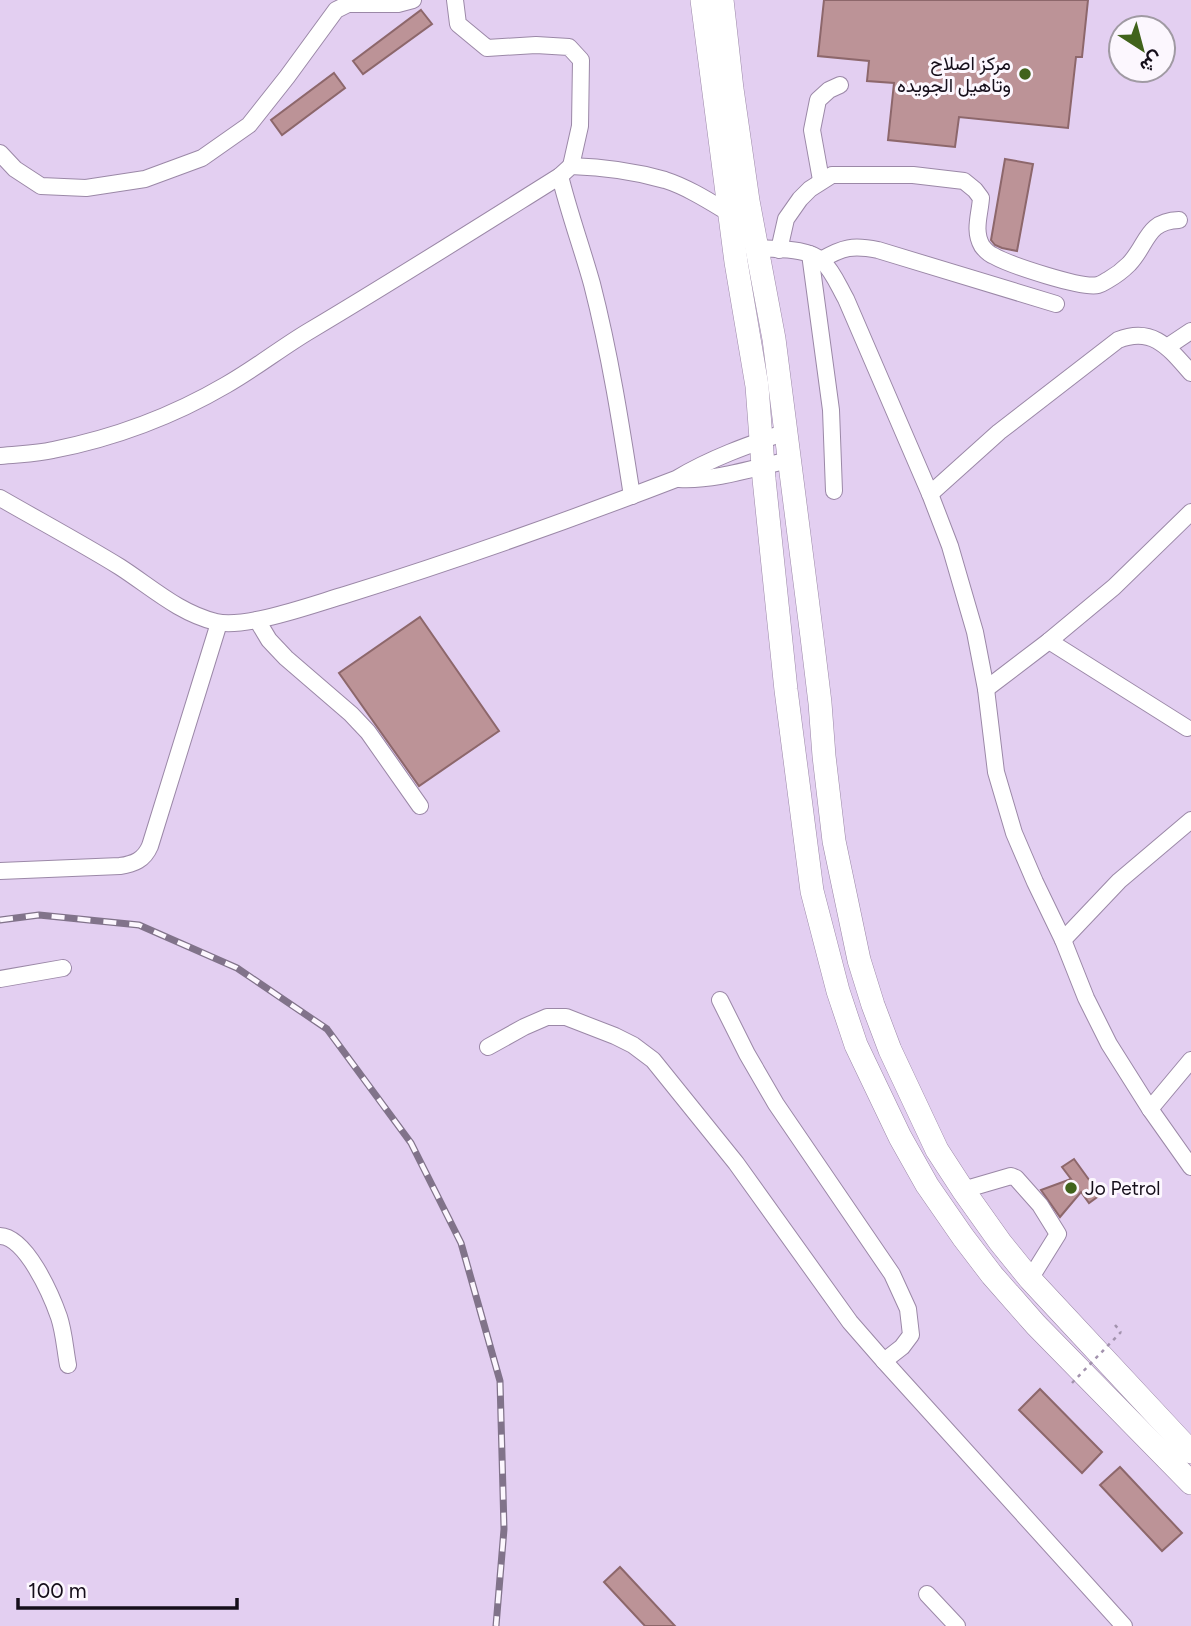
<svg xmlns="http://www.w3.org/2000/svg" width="1191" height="1626" font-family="Figtree,Vazirmatn,sans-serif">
	<rect width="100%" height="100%" fill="#e3cff1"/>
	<!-- building -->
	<g fill="#bc9397" stroke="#8d676b" stroke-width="2">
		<polygon points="824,0 1088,0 1082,57 1076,57 1068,128 959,117 955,147 888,140 894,83 867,81 869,61 818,56"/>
		<polygon points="421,10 432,24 363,74 353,61"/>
		<polygon points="334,73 345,88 282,135 271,120"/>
		<polygon points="1005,159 1033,164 1017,251 1002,248 995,245 991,240"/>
		<polygon points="420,617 499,731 419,786 339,673"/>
		<polygon points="1074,1159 1100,1195 1089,1203 1081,1192 1060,1217 1041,1190 1071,1179 1062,1167"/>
		<polygon points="1040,1389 1102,1452 1082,1473 1019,1410"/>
		<polygon points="1120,1467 1182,1533 1162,1551 1100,1485"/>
		<polygon points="620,1567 675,1626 645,1626 604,1582"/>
	</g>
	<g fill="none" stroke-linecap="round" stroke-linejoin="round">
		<!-- minor casing -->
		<g stroke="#9b88a7" stroke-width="18">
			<g id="minor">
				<polyline points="455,0 458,24 487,48 536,45 569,47 581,60 580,126 571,166"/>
				<polyline points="0,153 15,169 41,186 86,188 145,179 202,158 249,125 287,77 336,10 348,4 398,4 413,0"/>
				<path d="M 560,176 C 569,213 582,248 592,284 C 610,354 621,425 632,496"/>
				<polyline points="821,180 812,130 818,100 829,90 840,85"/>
				<path d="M 757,248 C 777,250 806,247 822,261 C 833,271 839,287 846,299 L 930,494 L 950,546 L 975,632 L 986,689 L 996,772 L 1014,833 L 1035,882 L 1063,940 L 1086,998 L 1109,1044 L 1150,1109 L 1191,1167"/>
				<path d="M 779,250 L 786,219 L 800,199 L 810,189 L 832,175 L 913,175 L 964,181 L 975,190 L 981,198 C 980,214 973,231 982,246 C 985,250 989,254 994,256 C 1010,265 1082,289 1098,285 C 1102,284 1104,282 1108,280 C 1115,276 1123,270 1129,264 C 1148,244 1146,221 1179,220"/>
				<polyline points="810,254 831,410 834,491"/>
				<path d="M 821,260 C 843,247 853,245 878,250 L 1056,304"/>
				<polyline points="1167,347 1191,331"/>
				<path d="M 0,456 C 17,454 36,454 53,450 C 114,438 173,416 226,385 C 256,368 282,347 311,330 C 395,280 477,228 560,176 L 571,166 C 603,167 634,171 665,180 C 687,187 709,201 729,213"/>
				<path d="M 679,479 C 715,481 753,468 789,460"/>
				<path d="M 930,494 L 999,432 L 1118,340 C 1153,326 1169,348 1191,373"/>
				<path d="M 0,498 C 40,521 81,543 120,567 C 151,587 179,613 216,622 C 246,629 314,604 345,595 C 457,560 567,521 676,479 C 711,458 748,445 786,432"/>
				<polyline points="257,620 269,640 286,658 351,714 368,732 420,806"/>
				<polyline points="1049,641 1187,728"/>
				<polyline points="986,689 1049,641 1114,587 1191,512"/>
				<path d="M 0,871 L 120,866 C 134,864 144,860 150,846 L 219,623"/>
				<polyline points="1063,940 1119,881 1191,820"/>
				<polyline points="0,979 63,968"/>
				<polyline points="720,1000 747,1054 776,1104 892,1274 908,1309 911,1335 902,1347 884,1361"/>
				<polyline points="488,1047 524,1027 547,1017 566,1017 615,1036 633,1045 653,1060 736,1163 850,1322 884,1361 1124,1626"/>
				<polyline points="1150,1109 1191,1060"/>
				<polyline points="963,1190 1011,1176 1016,1178 1040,1205 1058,1234 1030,1279"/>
				<path d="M 0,1236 C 26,1237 51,1294 59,1317 C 64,1332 65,1349 68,1365"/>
				<polyline points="927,1594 957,1626"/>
			</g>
		</g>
		<!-- highway casing -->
		<g stroke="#9b88a7" stroke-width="24">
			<g id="highway">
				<polyline points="702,0 736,262 757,386 764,479 786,690 812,891 838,991 856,1045 900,1137 927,1185 963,1237 992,1275 1036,1325 1191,1483"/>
				<polyline points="722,0 732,89 748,201 774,339 812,637 820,703 824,756 834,841 859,960 873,1005 890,1050 937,1150 963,1190 1000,1242 1030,1279 1191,1452"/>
			</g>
		</g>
		<!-- path -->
		<polyline stroke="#a393ae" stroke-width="2.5" stroke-dasharray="3.5 5" stroke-linecap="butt" points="1115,1325 1121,1332"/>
		<!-- minor -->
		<use href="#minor" stroke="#fff" stroke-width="16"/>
		<!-- highway -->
		<use href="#highway" stroke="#fff" stroke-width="23"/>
		<!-- rail casing -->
		<g stroke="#81738a" stroke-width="7">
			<polyline id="rail" points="0,920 39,915 139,925 237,968 327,1029 411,1143 461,1243 500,1381 504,1529 496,1626"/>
		</g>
		<!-- rail -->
		<use href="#rail" stroke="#fcf7fe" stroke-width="4.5" stroke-dasharray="13" stroke-linecap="butt"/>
		<!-- path-bridge -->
		<polyline stroke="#a393ae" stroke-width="2.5" stroke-dasharray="3.5 5" stroke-linecap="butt" points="1072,1383 1121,1332"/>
	</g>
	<!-- markers -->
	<g fill="#41631b" stroke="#fcf7fe" stroke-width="2.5">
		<circle cx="1025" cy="74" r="7"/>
		<circle cx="1071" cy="1188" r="7"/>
	</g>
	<g text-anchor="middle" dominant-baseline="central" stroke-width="6" stroke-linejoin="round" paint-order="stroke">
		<!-- poi labels -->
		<g font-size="19" fill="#150e1a" stroke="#fcf7fe" text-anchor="end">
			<text x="1011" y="63">مركز اصلاح<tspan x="1011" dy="22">وتاهيل الجويده</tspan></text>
			<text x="1085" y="1188" text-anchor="start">Jo Petrol</text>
		</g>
	</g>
	<!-- north arrow -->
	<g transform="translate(1142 49) rotate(144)"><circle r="33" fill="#fcf7fe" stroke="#a09aa3" stroke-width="2"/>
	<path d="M0-5L12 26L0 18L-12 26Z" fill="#41631b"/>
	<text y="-10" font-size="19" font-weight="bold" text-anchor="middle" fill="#150e1a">ش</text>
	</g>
	<!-- scale -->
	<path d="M18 1598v10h219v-10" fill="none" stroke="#150e1a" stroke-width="3.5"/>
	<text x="28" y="1598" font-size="21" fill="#150e1a" stroke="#fcf7fe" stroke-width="5" paint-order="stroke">100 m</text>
</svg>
